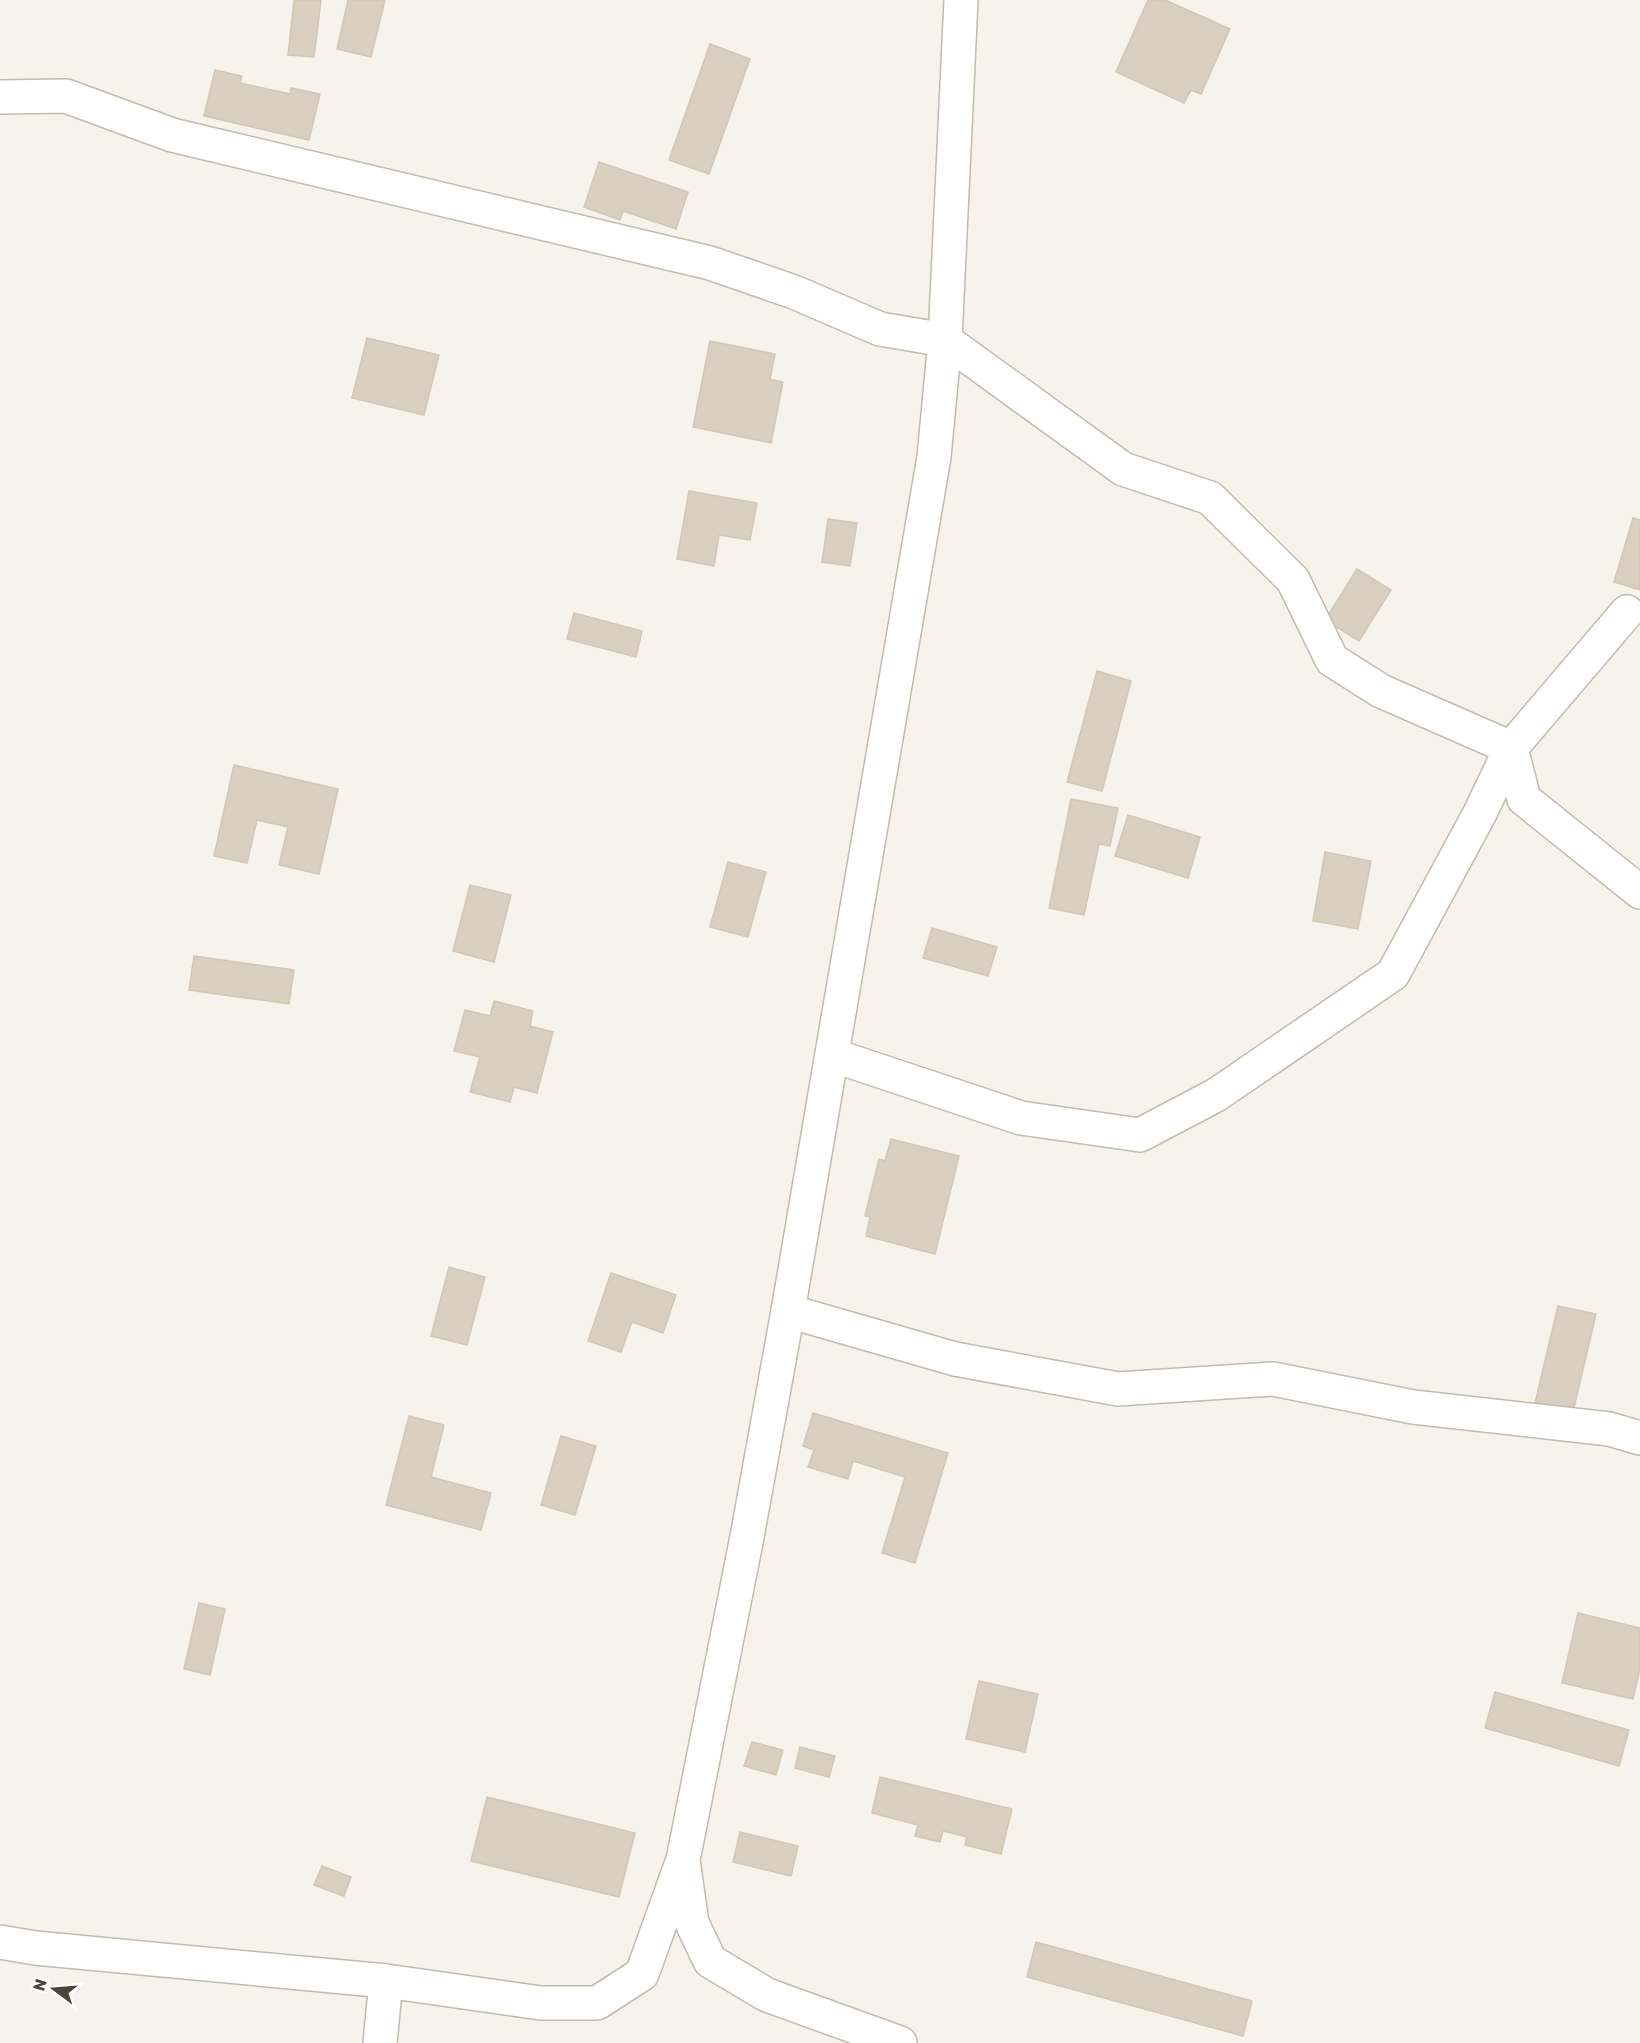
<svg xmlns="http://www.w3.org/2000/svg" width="1640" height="2043" font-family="Rubik,sans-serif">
	<rect width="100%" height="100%" fill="#f6f3ec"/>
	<!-- building -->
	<g fill="#d8cfc1" stroke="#d3c7b4" stroke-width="1.5">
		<polygon points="294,0 321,0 314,57 288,55"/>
		<polygon points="348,0 385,0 371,57 337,49"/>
		<polygon points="1148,0 1165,0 1230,29 1201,94 1191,90 1184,103 1116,72"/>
		<polygon points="710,44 750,59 709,174 669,160"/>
		<polygon points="215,70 242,76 240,83 290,94 291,88 320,94 309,140 204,116"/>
		<polygon points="599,162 688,192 676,229 623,211 620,220 584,207"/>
		<polygon points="367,338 439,355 424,415 352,398"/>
		<polygon points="710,341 775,354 770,379 783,382 771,443 693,427"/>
		<polygon points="689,491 757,503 750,540 719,535 714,566 677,559"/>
		<polygon points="1633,518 1640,520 1640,590 1614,582"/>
		<polygon points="828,519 857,523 850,566 822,562"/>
		<polygon points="1357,569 1391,590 1359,641 1325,620"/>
		<polygon points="574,613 642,631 636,657 567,639"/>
		<polygon points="1097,671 1131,681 1102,791 1067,782"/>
		<polygon points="234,765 338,789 319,874 279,865 288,827 257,820 247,863 214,856"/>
		<polygon points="1071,799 1118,808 1110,846 1099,844 1084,915 1049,908"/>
		<polygon points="1128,815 1200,837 1188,878 1115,856"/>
		<polygon points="1325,852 1371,861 1358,929 1313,921"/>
		<polygon points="728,862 766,872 748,937 710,927"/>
		<polygon points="470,885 511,895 494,962 453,951"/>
		<polygon points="932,928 997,947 988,976 923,958"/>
		<polygon points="194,956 294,970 289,1004 189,990"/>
		<polygon points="494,1001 533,1011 530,1026 553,1032 537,1093 514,1087 510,1102 470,1092 480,1057 454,1051 465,1010 490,1016"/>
		<polygon points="891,1139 959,1156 935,1254 866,1236 870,1217 865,1216 879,1159 885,1161"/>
		<polygon points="449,1267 485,1277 467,1345 431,1336"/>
		<polygon points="611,1273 676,1295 663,1333 632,1322 621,1352 588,1341"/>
		<polygon points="1558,1306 1596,1314 1573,1412 1535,1403"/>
		<polygon points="813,1413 948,1453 915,1563 882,1553 905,1477 853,1461 848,1479 808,1467 814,1450 803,1446"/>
		<polygon points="409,1416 444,1425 431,1477 491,1493 481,1530 386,1505"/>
		<polygon points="561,1436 596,1446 575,1515 541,1505"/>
		<polygon points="199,1603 225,1609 210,1675 184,1669"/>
		<polygon points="1578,1613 1640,1628 1640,1669 1633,1699 1562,1683"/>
		<polygon points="979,1681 1038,1694 1025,1752 966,1739"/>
		<polygon points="1495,1692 1629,1730 1619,1766 1485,1728"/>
		<polygon points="752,1742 783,1750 776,1775 744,1766"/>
		<polygon points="800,1747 835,1756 829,1777 795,1768"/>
		<polygon points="880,1777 1012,1809 1001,1854 965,1845 967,1837 943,1831 940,1842 915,1836 918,1825 872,1813"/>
		<polygon points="487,1797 635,1833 619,1897 471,1861"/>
		<polygon points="740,1832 798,1846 791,1876 733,1862"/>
		<polygon points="322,1866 351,1877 344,1896 314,1885"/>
		<polygon points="1036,1942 1252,2001 1243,2036 1027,1977"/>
	</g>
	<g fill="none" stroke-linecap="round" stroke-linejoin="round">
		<!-- minor casing -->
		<g stroke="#c2bbae" stroke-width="36">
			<g id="minor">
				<polyline points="0,97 66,96 172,135 710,263 794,292 880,329 945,340 1123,469 1210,498 1293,580 1332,660 1381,691 1511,748 1524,799 1640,892"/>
				<polyline points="832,1055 1021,1118 1140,1135 1216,1095 1393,974 1480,813 1511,748 1627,612"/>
				<polyline points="788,1311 955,1359 1118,1389 1273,1379 1413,1407 1609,1429 1640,1438"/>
				<polyline points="0,1942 35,1948 386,1981 541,2003 597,2003 642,1974 681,1865"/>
				<polyline points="380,2043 386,1981"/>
				<polyline points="900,2043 767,1995 710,1961 692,1923 683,1860 747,1537 788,1311 934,457 945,340 961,0"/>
			</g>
		</g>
		<!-- minor -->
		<use href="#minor" stroke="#fff" stroke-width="33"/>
	</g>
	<!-- north arrow -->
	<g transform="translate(54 1989) rotate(286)" stroke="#ffffff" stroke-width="4.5" paint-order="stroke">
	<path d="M0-4.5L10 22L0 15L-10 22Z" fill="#4b4439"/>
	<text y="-9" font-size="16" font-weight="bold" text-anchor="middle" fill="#4b4439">N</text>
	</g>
</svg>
